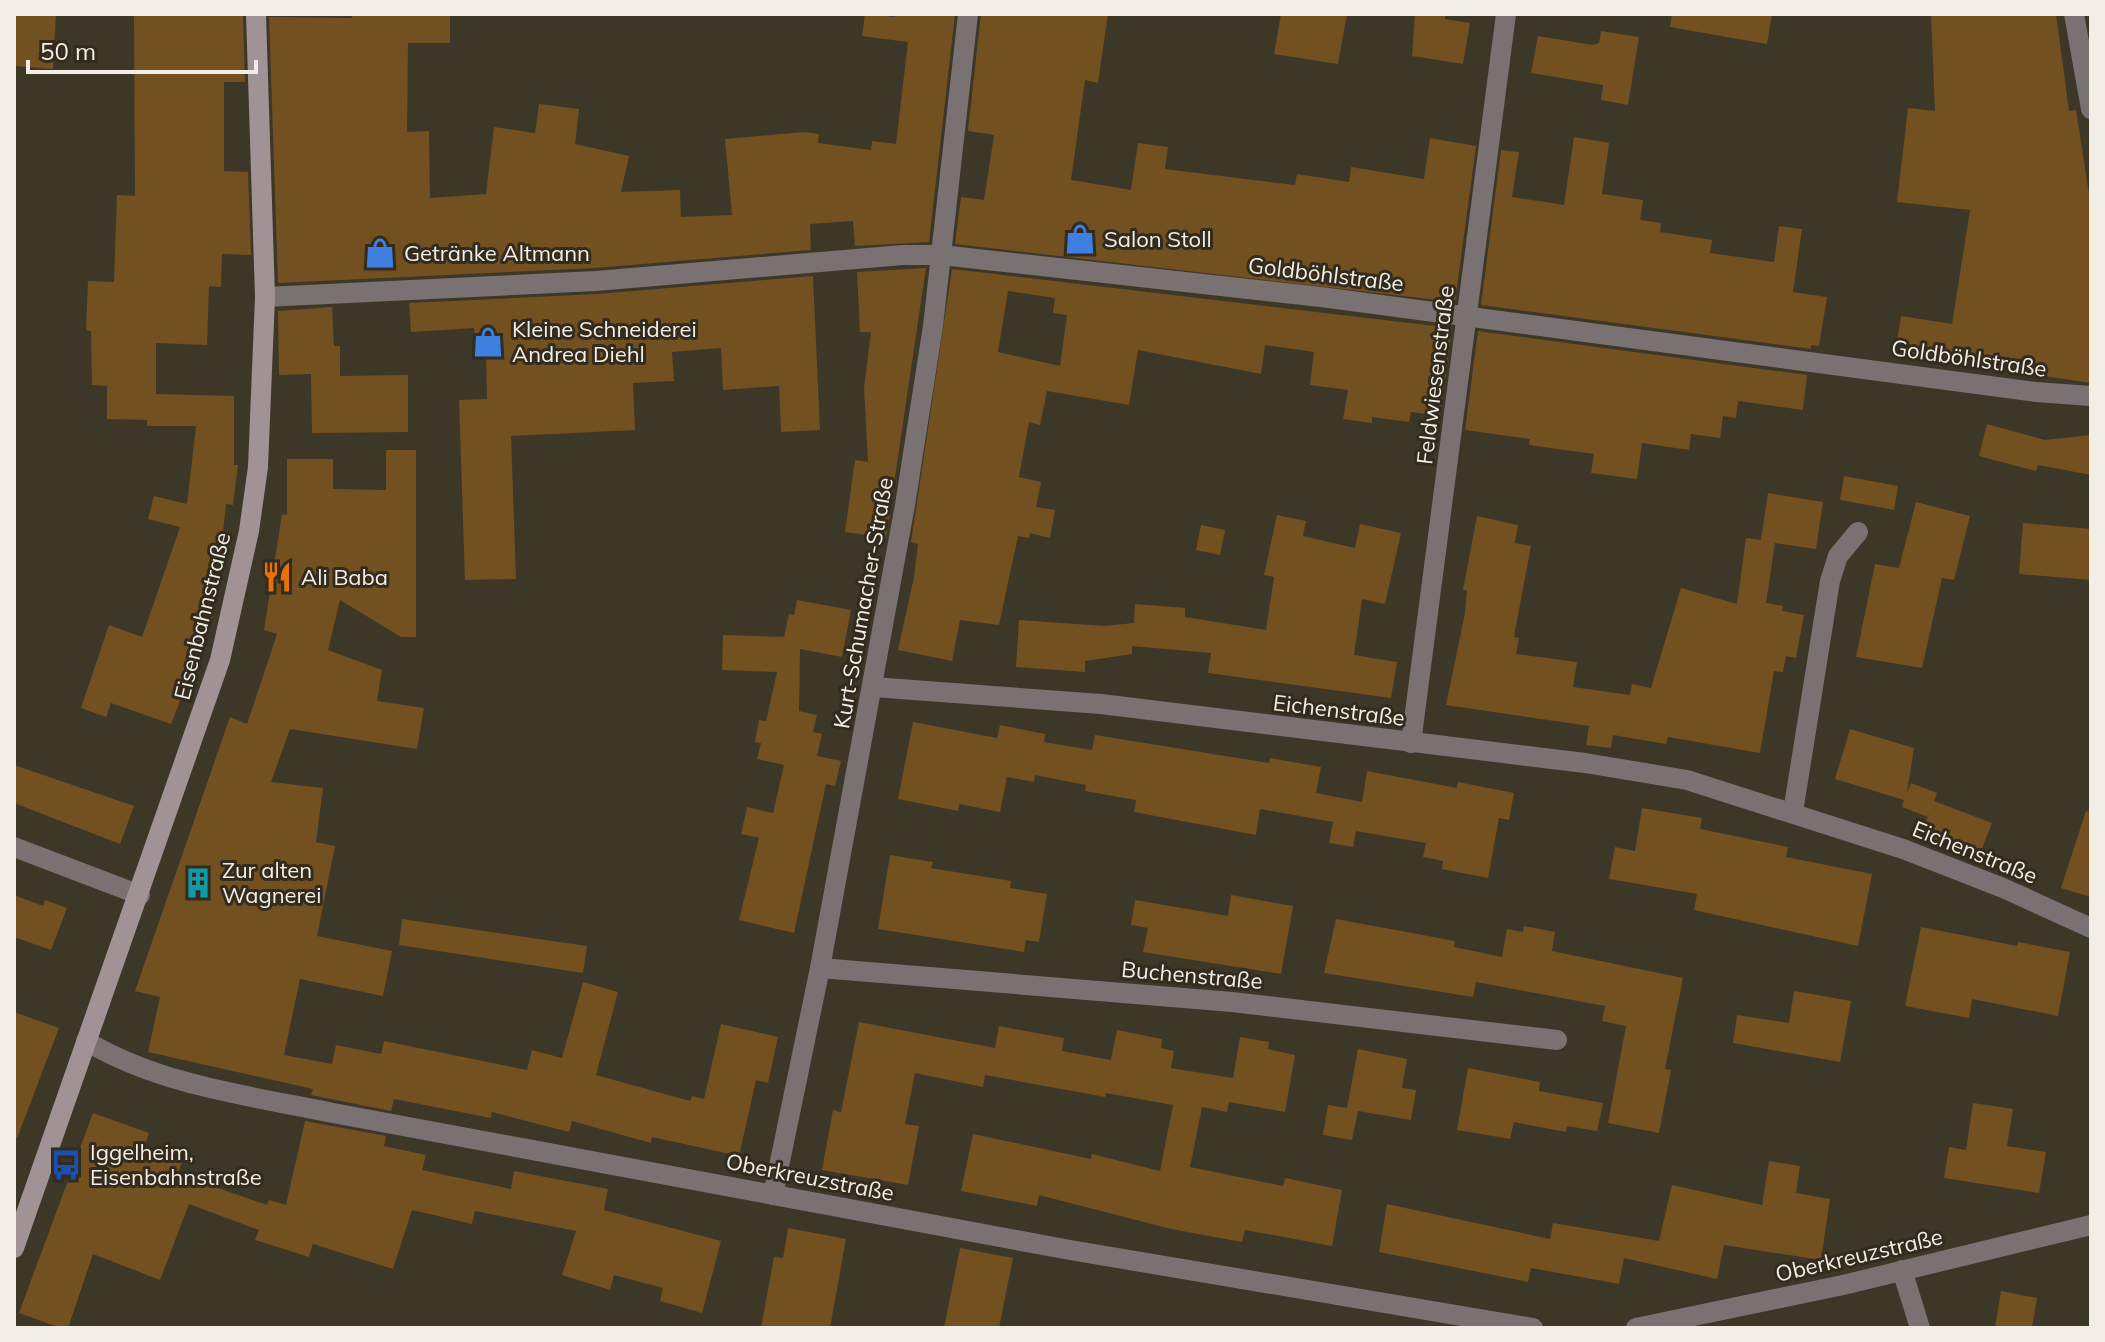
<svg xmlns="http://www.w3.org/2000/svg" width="2105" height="1342" font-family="Mulish,sans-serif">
	<rect width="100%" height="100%" fill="#3d3728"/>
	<!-- building -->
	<g fill="#725020" fill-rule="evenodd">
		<polygon points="14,14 56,14 53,69 14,66"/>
		<polygon points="134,14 243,16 245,82 224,82 224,171 248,172 251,255 222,254 221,287 209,286 207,345 156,343 156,394 234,396 234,465 238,465 233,505 226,504 214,615 171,724 111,703 106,717 81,708 109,625 142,637 180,527 148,519 154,496 187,504 196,426 147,426 147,420 107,419 107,386 92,385 91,331 86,330 88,281 114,282 117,195 135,196"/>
		<polygon points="352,14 450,14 450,43 408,43 407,132 429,131 430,198 486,194 494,127 535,133 539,104 579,109 575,144 629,156 621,192 680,190 681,217 732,215 725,139 805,132 819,134 818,143 871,150 872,141 896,144 908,42 862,36 865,14 895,17 896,14 955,14 929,242 855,246 853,221 810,224 811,250 595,268 278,283 269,17 352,18"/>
		<polygon points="981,14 1108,14 1098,83 1085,80 1071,180 1131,190 1138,143 1168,147 1165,169 1295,185 1297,174 1349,182 1351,167 1424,179 1430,138 1476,146 1455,302 955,244 961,197 984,200 994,135 968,131"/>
		<polygon points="1281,14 1347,14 1338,64 1274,54"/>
		<polygon points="1415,14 1445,14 1445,19 1470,23 1463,64 1412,56"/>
		<polygon points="1672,14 1772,14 1767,44 1670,27"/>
		<polygon points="1931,14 2056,14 2069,111 2076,110 2091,207 2091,383 1895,354 1901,316 1952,324 1970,210 1897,202 1908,108 1935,111"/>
		<polygon points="1601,31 1639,37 1628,105 1601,100 1603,85 1531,73 1538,36 1593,45 1599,43"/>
		<polygon points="1574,137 1609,143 1602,194 1643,200 1640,220 1661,223 1660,232 1712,240 1710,253 1774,262 1779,226 1802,229 1793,292 1827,297 1819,346 1811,345 1811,349 1481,305 1501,150 1519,152 1512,197 1564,205"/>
		<polygon points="926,268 886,538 845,532 855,460 868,462 864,388 871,332 860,332 857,272"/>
		<path d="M 952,269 L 1452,328 L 1440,416 L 1411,412 L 1409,422 L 1372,417 L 1372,423 L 1343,419 L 1348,390 L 1310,385 L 1314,352 L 1265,345 L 1261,374 L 1138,350 L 1129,405 L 1047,391 L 1040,425 L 1029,422 L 1019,477 L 1041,482 L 1036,507 L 1055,510 L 1050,538 L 1030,533 L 1029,538 L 1018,536 L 999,625 L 960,620 L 952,661 L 898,650 L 914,577 L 918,544 L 911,542 ZM 1008,291 L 1055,298 L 1053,313 L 1067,315 L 1060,366 L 998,352 Z"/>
		<polygon points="813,276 820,430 781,432 779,386 723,390 721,348 672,352 674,381 633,383 635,430 511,436 516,579 465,580 459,400 487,399 486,353 475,353 474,328 411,332 409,303 597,294"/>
		<polygon points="332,307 334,346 340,346 340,376 408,375 408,432 312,433 311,374 279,375 278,311"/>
		<polygon points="1478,331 1807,375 1803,410 1738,401 1736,418 1723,416 1720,438 1691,434 1689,450 1642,443 1637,479 1591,473 1594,454 1529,445 1530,439 1465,430"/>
		<polygon points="1987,424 2045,440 2091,435 2091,475 2038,465 2036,471 1979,456"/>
		<polygon points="386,450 416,450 416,637 401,637 340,600 328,650 382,670 377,701 424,708 417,749 290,729 271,782 323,788 316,842 335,846 317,936 392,951 383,996 300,979 284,1055 332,1064 336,1045 381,1054 384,1041 527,1070 532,1050 562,1058 583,982 618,992 596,1075 690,1101 692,1096 704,1099 721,1024 778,1037 768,1083 756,1080 739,1156 652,1137 651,1143 572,1121 569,1132 492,1112 491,1118 394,1099 391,1111 311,1095 313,1089 148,1052 160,997 135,991 230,717 247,724 277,634 264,630 282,514 287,515 287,459 333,459 333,489 386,490"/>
		<polygon points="1844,476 1898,486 1894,510 1840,500"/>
		<polygon points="1768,493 1823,502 1816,549 1775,543 1766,603 1783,606 1782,611 1804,615 1796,658 1786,656 1783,672 1774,671 1760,753 1668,737 1666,744 1613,735 1611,748 1586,745 1589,726 1446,705 1465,613 1467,590 1463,590 1477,516 1518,525 1515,543 1531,546 1514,637 1519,638 1516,654 1577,662 1573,687 1630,695 1632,684 1651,688 1681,588 1737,604 1746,538 1761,540"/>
		<polygon points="1916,502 1970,516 1954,580 1942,578 1922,668 1856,657 1875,564 1899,568"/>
		<polygon points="1277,515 1306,521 1303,536 1355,548 1360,524 1401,533 1385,604 1362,599 1354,655 1397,662 1391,698 1208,673 1211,653 1132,646 1132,654 1085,661 1085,672 1016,667 1019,620 1104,626 1134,623 1135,604 1185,608 1185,617 1266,630 1274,577 1264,575"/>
		<polygon points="2023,523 2091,529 2091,580 2019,574"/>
		<polygon points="1201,525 1225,530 1220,555 1196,550"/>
		<polygon points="797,600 851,610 842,657 800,649 799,711 817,715 813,732 822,734 817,756 841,761 835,786 826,784 794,933 739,920 759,838 741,834 747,807 773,813 784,765 757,759 761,743 755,742 759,720 766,721 777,672 722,670 723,635 784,637 789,614 794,615"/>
		<polygon points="913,722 997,738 1000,725 1045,734 1044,742 1092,750 1095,735 1269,763 1270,758 1321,767 1316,793 1362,802 1367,771 1457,788 1458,782 1514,793 1509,820 1499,818 1488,878 1442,869 1443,861 1423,857 1426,843 1356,831 1353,847 1329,843 1333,822 1260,809 1256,835 1134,812 1136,800 1085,791 1086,785 1035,775 1034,782 1007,777 1000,812 959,804 958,811 898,799"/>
		<polygon points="1850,729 1914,748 1907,793 1911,783 1937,793 1934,801 1992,823 1979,856 1921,834 1929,813 1928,817 1902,807 1904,800 1835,779"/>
		<polygon points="14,765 134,806 120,844 14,803"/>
		<polygon points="1642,808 1702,818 1700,829 1788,847 1786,857 1872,874 1858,946 1694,910 1697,894 1609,879 1615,847 1635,851"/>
		<polygon points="2086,811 2091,812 2091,897 2061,888"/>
		<polygon points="890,855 933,862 931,868 1011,881 1010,888 1047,894 1039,942 1026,940 1024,952 878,929"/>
		<polygon points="14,895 43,906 45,900 67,908 51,950 14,937"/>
		<polygon points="1231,895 1293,906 1281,974 1143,952 1148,928 1131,925 1135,900 1228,916"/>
		<polygon points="402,919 587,946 583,973 399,945"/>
		<polygon points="1336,919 1455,941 1454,947 1502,957 1507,929 1523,932 1524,926 1555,932 1552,951 1683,978 1665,1069 1671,1070 1659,1133 1608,1123 1626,1026 1602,1021 1605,1006 1476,982 1473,997 1324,973"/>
		<polygon points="1921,927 2017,946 2018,942 2070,952 2058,1016 1972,999 1969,1018 1905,1006"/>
		<polygon points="1794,991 1851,1001 1840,1062 1733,1043 1737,1015 1789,1023"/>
		<polygon points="14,1012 59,1028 17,1138 14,1138"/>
		<polygon points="859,1022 995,1048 999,1026 1064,1038 1062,1051 1111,1060 1117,1030 1162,1039 1161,1048 1174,1051 1171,1068 1233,1078 1240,1037 1269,1042 1268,1049 1295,1055 1285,1112 1229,1102 1227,1112 1202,1107 1190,1167 1283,1186 1285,1178 1342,1190 1332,1246 1245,1230 1242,1242 1171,1229 1039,1195 1037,1206 961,1191 973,1134 1091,1159 1092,1154 1160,1171 1173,1105 1106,1093 1105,1097 985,1075 983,1087 915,1073 905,1124 919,1126 908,1185 822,1170 833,1110 841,1112"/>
		<polygon points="1358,1049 1407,1059 1402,1088 1416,1090 1411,1120 1358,1111 1352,1140 1323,1135 1328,1105 1347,1108"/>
		<polygon points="1468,1068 1540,1082 1539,1091 1603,1103 1597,1131 1567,1126 1566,1132 1514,1122 1510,1139 1457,1130"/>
		<polygon points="1973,1103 2013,1109 2007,1146 2046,1152 2039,1193 1944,1178 1949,1147 1966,1150"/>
		<polygon points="93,1113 149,1133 144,1147 182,1161 178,1174 267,1205 269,1200 286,1205 305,1121 386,1136 384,1146 426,1155 422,1170 511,1189 514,1171 608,1189 604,1210 721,1241 702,1313 660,1301 663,1288 614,1275 610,1290 562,1275 576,1231 475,1211 472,1224 412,1210 393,1269 313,1244 309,1257 255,1240 259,1230 189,1204 160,1280 93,1254 68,1328 61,1328 19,1313"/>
		<polygon points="1769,1161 1800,1166 1796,1193 1830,1199 1821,1260 1724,1245 1717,1279 1624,1258 1619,1284 1531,1268 1528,1282 1379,1252 1387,1204 1550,1239 1553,1223 1659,1241 1672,1185 1762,1205"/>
		<polygon points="788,1228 846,1239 830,1328 761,1328 774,1257 783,1258"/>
		<polygon points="960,1248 1013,1258 999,1328 944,1328"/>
		<polygon points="2001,1291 2037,1298 2032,1328 1995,1328"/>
	</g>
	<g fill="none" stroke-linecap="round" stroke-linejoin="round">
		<!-- minor -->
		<g stroke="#7a7173" stroke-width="20">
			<polyline points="2074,14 2091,109"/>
			<polyline points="265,297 596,281 903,255 941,255 1321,297 2036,392 2091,396"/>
			<polyline points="873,687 1101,704 1585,763 1687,780 1903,849 2003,888 2091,928"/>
			<polyline points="1411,743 1506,14"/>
			<polyline points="1793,812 1830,581 1838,556 1858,532"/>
			<polyline points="14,847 140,895"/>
			<polyline points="820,968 1232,1002 1557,1040"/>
			<path d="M 86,1041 C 159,1085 250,1096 333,1113 L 1070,1250 L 1533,1328"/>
			<polyline points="773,1195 820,968 905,505 933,326 968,14"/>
			<polyline points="1902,1270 1920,1328"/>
			<polyline points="1636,1328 1843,1285 2091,1225"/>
		</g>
		<!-- secondary -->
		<polyline stroke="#a09295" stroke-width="20" points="14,1248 220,660 249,531 258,467 265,297 256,14"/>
	</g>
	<!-- icons -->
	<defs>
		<g id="shop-bare" transform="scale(2.4)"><path d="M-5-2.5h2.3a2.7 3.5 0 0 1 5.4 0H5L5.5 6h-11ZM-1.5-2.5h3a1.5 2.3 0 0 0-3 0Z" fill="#3f7fe0" stroke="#332c1e" stroke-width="2.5" paint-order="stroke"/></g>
		<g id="restaurant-bare" transform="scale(2.4)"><path d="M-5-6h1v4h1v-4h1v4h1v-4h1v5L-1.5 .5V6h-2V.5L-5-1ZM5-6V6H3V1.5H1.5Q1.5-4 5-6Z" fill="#e8710a" stroke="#332c1e" stroke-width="2.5" paint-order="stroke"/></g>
		<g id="building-bare" transform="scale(2.4)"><path d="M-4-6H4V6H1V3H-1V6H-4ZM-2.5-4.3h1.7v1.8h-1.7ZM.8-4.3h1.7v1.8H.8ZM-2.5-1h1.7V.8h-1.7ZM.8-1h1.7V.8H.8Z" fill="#0f9aa8" stroke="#332c1e" stroke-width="2.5" paint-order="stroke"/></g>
		<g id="bus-bare" transform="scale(2.4)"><path d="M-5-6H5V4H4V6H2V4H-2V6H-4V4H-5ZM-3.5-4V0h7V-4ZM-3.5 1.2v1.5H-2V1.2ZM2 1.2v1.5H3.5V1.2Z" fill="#1a4fb4" stroke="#332c1e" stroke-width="2.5" paint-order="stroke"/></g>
	</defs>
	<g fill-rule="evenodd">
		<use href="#shop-bare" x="1080" y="239"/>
		<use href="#shop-bare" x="380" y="253"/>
		<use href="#shop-bare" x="488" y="342"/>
		<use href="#restaurant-bare" x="277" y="577"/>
		<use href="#building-bare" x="198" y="883"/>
		<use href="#bus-bare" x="66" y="1165"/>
	</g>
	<g text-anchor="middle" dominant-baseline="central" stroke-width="6" stroke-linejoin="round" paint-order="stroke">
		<!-- poi labels -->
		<g font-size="22" fill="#f2eee5" stroke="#332c1e" text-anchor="start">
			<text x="1104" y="239">Salon Stoll</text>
			<text x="404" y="253">Getränke Altmann</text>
			<text x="512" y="329">Kleine Schneiderei<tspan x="512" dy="25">Andrea Diehl</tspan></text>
			<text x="301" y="577">Ali Baba</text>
			<text x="222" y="870">Zur alten<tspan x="222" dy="25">Wagnerei</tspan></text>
			<text x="90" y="1152">Iggelheim,<tspan x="90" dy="25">Eisenbahnstraße</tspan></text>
		</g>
		<!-- street labels -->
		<g font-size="22" fill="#f2eee5" stroke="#332c1e">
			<text transform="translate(1326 274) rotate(7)">Goldböhlstraße</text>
			<text transform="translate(1969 358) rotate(8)">Goldböhlstraße</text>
			<text transform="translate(1435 375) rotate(-83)">Feldwiesenstraße</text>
			<text transform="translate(863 603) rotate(-80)">Kurt-Schumacher-Straße</text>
			<text transform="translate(202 616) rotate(-76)">Eisenbahnstraße</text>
			<text transform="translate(1339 710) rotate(7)">Eichenstraße</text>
			<text transform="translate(1975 852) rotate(22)">Eichenstraße</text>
			<text transform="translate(1192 975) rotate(5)">Buchenstraße</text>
			<text transform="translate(810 1177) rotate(11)">Oberkreuzstraße</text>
			<text transform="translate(1859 1255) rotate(-13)">Oberkreuzstraße</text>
		</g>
	</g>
	<!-- border -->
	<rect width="2105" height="1342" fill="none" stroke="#f2eee5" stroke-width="32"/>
	<!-- scale -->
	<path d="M28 60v12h228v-12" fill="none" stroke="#f2eee5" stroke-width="4"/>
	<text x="40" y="60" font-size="24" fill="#f2eee5" stroke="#332c1e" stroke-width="6" paint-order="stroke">50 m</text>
</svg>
